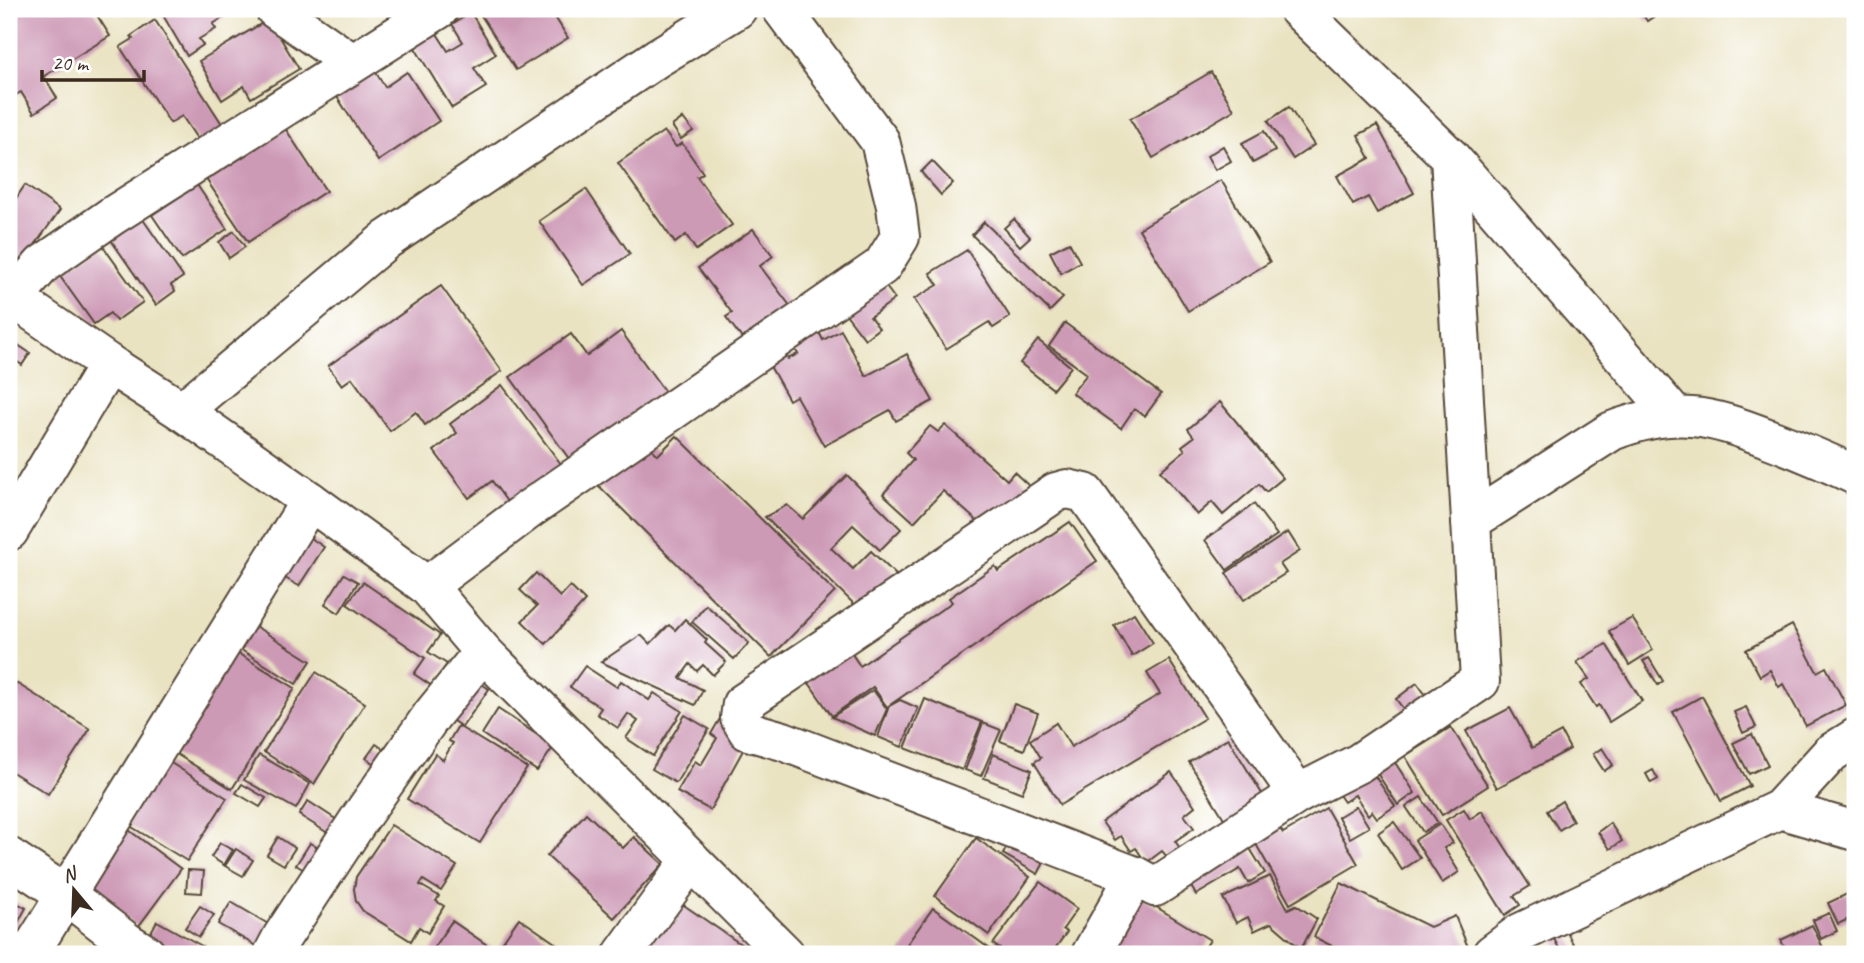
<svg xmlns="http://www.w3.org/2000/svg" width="1864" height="963" font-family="Caveat,sans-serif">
	<rect width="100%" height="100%" fill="#fff"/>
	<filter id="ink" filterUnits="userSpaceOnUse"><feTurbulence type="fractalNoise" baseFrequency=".0143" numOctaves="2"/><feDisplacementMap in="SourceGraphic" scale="14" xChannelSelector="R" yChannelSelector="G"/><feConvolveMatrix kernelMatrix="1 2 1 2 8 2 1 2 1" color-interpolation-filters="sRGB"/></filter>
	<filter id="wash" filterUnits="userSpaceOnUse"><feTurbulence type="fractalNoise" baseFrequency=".00686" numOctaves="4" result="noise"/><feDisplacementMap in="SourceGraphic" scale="28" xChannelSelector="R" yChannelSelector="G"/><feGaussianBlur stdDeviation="1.57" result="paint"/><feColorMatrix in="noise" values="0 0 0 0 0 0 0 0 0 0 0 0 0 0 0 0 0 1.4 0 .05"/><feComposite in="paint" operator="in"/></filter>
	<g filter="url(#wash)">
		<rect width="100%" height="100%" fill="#eae3c2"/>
		<g id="blocks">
			<!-- building -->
			<g fill="#cd9ab6">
				<polygon points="9,9 93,9 110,36 44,76 57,98 34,113 21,92 9,99"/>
				<polygon points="167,9 226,9 229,14 213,24 216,29 199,39 203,45 187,56 161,12"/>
				<polygon points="477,9 550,9 568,38 516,70"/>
				<polygon points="1639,9 1656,9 1659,13 1647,21"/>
				<polygon points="471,13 496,54 474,68 486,87 452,108 412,43 434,29 448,51 463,42 452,24"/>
				<polygon points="269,19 299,69 251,98 244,86 222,100 199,61"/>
				<polygon points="155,20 224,127 200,143 182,116 170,123 120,47 133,39 131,36"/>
				<polygon points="375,71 385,87 407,72 439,121 378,161 336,95"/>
				<polygon points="1211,72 1234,110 1153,158 1130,119"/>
				<polygon points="1289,107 1314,145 1293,159 1268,121"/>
				<polygon points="683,118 693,131 681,139 672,126"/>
				<polygon points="1377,125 1414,193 1377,213 1368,197 1353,205 1337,176 1370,158 1358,135"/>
				<polygon points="285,128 326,191 248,242 206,179"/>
				<polygon points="664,131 676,147 682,143 703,173 697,177 732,225 696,250 686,235 675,243 618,163"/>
				<polygon points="1264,131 1275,151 1253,163 1242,143"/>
				<polygon points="1223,146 1231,161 1215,170 1207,156"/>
				<polygon points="932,161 953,183 941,195 921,172"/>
				<polygon points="1221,180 1270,262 1188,311 1139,229"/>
				<polygon points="25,185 60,210 22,263 9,254 9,209"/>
				<polygon points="197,185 227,229 182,259 152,215"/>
				<polygon points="586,189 630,254 583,285 539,221"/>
				<polygon points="142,218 183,277 171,285 175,291 156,305 111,240"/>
				<polygon points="1014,219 1030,237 1020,246 1004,228"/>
				<polygon points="984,222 1063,298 1050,311 972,235"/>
				<polygon points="753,229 773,256 760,266 791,307 744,341 726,317 732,313 698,268"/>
				<polygon points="234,231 245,247 229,258 219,242"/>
				<polygon points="1069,242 1080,262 1061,273 1050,252"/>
				<polygon points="102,245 143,302 116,321 110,313 94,324 59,275"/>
				<polygon points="967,250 1010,317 993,328 989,322 946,349 914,299 938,285 930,273"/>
				<polygon points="878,276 895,299 870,317 879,328 865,339 846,314"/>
				<polygon points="441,286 502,371 425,425 416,412 390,431 352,378 342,385 328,366"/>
				<polygon points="1065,323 1161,394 1145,416 1134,409 1121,428 1072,393 1087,374 1049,346"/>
				<polygon points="818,330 823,340 841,330 866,376 907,354 933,401 896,421 890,410 824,446 796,396 789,400 766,359 783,349 788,359 798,354 792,344"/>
				<polygon points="621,331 665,392 570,460 510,377 571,334 587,356"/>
				<polygon points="9,339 30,353 22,365 9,356"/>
				<polygon points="1038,340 1071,367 1053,389 1020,363"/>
				<polygon points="502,385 561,464 508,503 492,481 469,498 434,451 457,433 450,424"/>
				<polygon points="1220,402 1283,478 1266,492 1259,484 1223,515 1212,502 1197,515 1160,471 1185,450 1182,446 1194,437 1188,429"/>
				<polygon points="945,425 1007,480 1014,472 1029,486 1012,504 985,528 943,491 914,522 883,494 913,460 906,453 930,426 938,432"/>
				<polygon points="677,436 835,592 771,657 598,485 643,440 658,455"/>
				<polygon points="847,475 901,529 880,550 853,525 831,548 853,569 871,551 896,575 876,595 858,608 765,517 787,505 803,519"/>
				<polygon points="1254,504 1277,535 1227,570 1205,540"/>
				<polygon points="1070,522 1097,561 887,707 873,687 832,716 807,680 850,651 860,666 952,602 949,598 995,566 998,571"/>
				<polygon points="1288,532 1300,551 1280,564 1286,573 1244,600 1226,573"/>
				<polygon points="303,533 324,547 299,586 278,574"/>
				<polygon points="536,573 560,597 570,586 585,601 546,644 522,621 537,606 520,590"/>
				<polygon points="344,574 358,582 339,613 325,604"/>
				<polygon points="363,582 440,635 428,652 447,664 432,686 414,674 425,658 347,604"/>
				<polygon points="706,605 749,643 734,659 692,622"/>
				<polygon points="1134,613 1153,643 1132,656 1114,625"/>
				<polygon points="1632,618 1653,650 1629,665 1609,631"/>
				<polygon points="685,619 707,640 705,643 726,662 713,675 703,665 697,671 690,664 680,678 703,690 695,705 601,662 641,635 650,644 669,625 675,630"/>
				<polygon points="250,623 311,661 296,684 235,646"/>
				<polygon points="1792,625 1817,672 1826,667 1846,705 1806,726 1783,684 1779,687 1770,670 1760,676 1746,650"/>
				<polygon points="1606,644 1642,701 1609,722 1599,705 1596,707 1581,684 1589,679 1577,662"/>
				<polygon points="234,651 295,688 232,789 170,750"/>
				<polygon points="1649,658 1663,681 1658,685 1643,661"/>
				<polygon points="1169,660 1205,718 1060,805 1034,762 1041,758 1030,740 1056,723 1071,747 1160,694 1147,673"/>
				<polygon points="585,666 617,687 621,681 649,700 654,693 682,711 653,756 626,738 638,721 628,714 618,728 597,714 601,708 570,687"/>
				<polygon points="316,672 365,703 314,784 264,752"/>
				<polygon points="473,678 489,689 462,727 446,716"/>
				<polygon points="16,683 90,729 48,794 9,770 9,695"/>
				<polygon points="1417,683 1431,702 1410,718 1396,699"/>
				<polygon points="873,690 887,709 875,736 832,717"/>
				<polygon points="1702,696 1750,786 1721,801 1673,712"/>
				<polygon points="925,699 982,722 962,770 905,748"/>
				<polygon points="900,700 918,708 902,747 878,737 889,706"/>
				<polygon points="1014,704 1038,713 1024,750 1000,741"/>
				<polygon points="1746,707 1756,727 1743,733 1734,712"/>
				<polygon points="1510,708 1532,748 1561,732 1570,749 1497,788 1466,731"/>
				<polygon points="498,709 554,746 537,771 482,734"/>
				<polygon points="685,715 709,729 676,783 652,769"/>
				<polygon points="721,717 752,734 710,810 677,792 695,761 701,765 717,738 711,734"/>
				<polygon points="983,723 1001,730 981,776 965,770"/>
				<polygon points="458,726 527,768 480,843 407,799 435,754 443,760 453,743 449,741"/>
				<polygon points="1451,727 1488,786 1442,815 1405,756"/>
				<polygon points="1752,734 1768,765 1749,774 1733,743"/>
				<polygon points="1228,738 1267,802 1228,825 1189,762"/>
				<polygon points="376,744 388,752 378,767 366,758"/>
				<polygon points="1602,748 1613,765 1604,771 1593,754"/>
				<polygon points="993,754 1032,770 1022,793 984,778"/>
				<polygon points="259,755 310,784 296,809 244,780"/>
				<polygon points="1390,755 1415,793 1398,805 1373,767"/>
				<polygon points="166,760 227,798 187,861 127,824"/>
				<polygon points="1369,767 1395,806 1377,818 1372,811 1368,815 1355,795 1344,802 1335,789"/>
				<polygon points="1653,770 1658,779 1651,783 1646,774"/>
				<polygon points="1171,772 1195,806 1184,815 1194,828 1175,841 1182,851 1170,860 1162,851 1146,863 1136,848 1131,851 1121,836 1115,840 1102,822"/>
				<polygon points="242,784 266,798 260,807 236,793"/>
				<polygon points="1421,797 1438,823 1423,832 1406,807"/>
				<polygon points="308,801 340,822 331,835 299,815"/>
				<polygon points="1562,801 1573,821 1559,830 1547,811"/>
				<polygon points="1356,806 1369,827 1350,838 1338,817"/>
				<polygon points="1326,808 1358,864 1290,904 1252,837 1276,823 1283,833"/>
				<polygon points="1464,809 1470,819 1482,811 1530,886 1514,896 1520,905 1505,915 1446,820"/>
				<polygon points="586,813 623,848 634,837 663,864 614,918 547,856"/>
				<polygon points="1394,822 1420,858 1402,870 1378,833"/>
				<polygon points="1610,823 1622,841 1610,849 1598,832"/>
				<polygon points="1440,824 1453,843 1444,848 1459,872 1442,883 1415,840"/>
				<polygon points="391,825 457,866 441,891 423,880 420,885 439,896 436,901 444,906 428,933 419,927 411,941 363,911 356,901 354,889 356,877"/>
				<polygon points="126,828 181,869 138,927 83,886"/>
				<polygon points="278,837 295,848 284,865 267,855"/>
				<polygon points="976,838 1030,877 989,935 935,896"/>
				<polygon points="1012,838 1047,857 1038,874 1003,854"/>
				<polygon points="1246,842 1265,873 1248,883 1240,869 1196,895 1185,876"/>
				<polygon points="220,843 233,850 224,865 211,857"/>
				<polygon points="310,843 323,851 309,873 296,865"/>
				<polygon points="236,849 253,860 243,876 225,866"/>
				<polygon points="188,870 204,871 202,893 186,892"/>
				<polygon points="1270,876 1288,909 1296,905 1317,919 1301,949 1271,923 1254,931 1248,917 1236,923 1223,898"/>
				<polygon points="1040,882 1077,909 1063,929 1067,932 1051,954 1007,954 993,944"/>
				<polygon points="1341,883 1430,927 1455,916 1468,947 1450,954 1348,954 1314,937"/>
				<polygon points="1847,894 1855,911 1855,916 1838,924 1828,903"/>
				<polygon points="672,897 755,954 644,954"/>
				<polygon points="1140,897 1210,940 1201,954 1104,954"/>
				<polygon points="9,899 26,908 9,939"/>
				<polygon points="231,902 270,925 258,947 218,924"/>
				<polygon points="200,906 214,915 199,937 185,928"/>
				<polygon points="933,908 990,949 986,954 900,954"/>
				<polygon points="1829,913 1837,931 1821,939 1813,920"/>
				<polygon points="519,918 571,954 429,954 452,921 496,951"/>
				<polygon points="157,921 202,946 197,954 170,954 146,941"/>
				<polygon points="1812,925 1826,954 1787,954 1781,940"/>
				<polygon points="1567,932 1578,954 1562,954 1554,939"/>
			</g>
		</g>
	</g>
	<g filter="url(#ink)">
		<use href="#blocks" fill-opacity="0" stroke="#554637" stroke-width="2"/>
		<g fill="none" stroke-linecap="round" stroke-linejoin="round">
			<!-- minor casing -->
			<g stroke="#554637" stroke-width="42">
				<g id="minor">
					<polyline points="275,9 352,63"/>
					<polyline points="1298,9 1450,157 1675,416"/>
					<polyline points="1450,157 1471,521"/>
					<polyline points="13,298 43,264 112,216 439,9"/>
					<polyline points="182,411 386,240 657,58 737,9"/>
					<polyline points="9,531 109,364"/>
					<polyline points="427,586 531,508 882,266 900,237 896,206 880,141 782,9"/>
					<polyline points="1780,809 1855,831"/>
					<polyline points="9,857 65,894 127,942 146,954"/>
					<polyline points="1135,876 783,741 748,731 740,718 742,704 1056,492 1067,489 1085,493 1298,794"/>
					<polyline points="29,954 310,501"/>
					<polyline points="273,954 282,937 360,818 432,715 483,652"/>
					<polyline points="623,954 691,860"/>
					<path d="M 1091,954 L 1135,876 L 1155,887 L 1298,794 L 1359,763 L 1480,681 L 1471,521 L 1612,431 C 1675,407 1709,415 1770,439 C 1799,450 1827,462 1855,475"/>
					<polyline points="1492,954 1520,933 1780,809 1831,753 1855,738"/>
				</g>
			</g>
			<!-- tertiary casing -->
			<g stroke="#554637" stroke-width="42">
				<polyline id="tertiary" points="9,295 109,364 182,411 310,501 427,586 483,652 785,954"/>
			</g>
			<!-- minor -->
			<use href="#minor" stroke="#fff" stroke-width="38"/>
			<!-- tertiary -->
			<use href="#tertiary" stroke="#fff" stroke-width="38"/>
		</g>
	</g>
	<!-- margin -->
	<rect width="1864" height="963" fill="none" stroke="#fff" stroke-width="35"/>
	<!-- north arrow -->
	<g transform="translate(74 890) rotate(341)" stroke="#ffffff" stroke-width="5" paint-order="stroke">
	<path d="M0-5L12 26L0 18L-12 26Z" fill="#3b2a1e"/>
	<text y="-10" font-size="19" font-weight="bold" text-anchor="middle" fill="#3b2a1e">N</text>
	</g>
	<!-- scale -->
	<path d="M42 70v10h102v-10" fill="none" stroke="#3b2a1e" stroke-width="3.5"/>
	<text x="52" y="70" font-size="21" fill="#3b2a1e" stroke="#ffffff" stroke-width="5" paint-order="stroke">20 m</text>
</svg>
